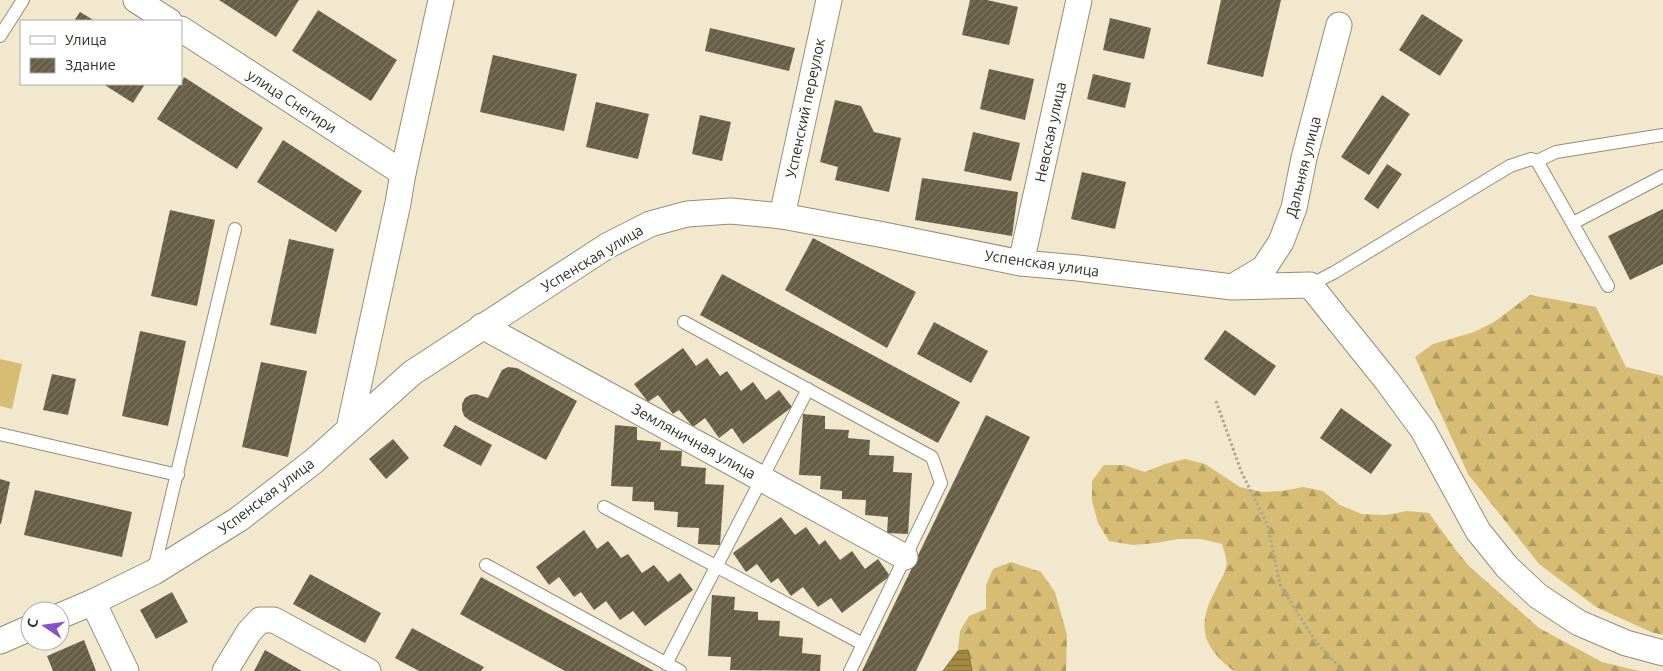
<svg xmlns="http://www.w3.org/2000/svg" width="1663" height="671" font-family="Ubuntu,sans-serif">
	<defs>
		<pattern id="forest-firs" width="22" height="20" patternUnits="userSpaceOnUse" patternTransform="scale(1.25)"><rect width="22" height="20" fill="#d7bd74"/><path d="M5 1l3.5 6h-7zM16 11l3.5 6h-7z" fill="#af9a5f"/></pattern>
		<pattern id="water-rules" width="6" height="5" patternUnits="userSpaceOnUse" patternTransform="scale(1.25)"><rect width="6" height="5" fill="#a58b41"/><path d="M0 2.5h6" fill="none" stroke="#877236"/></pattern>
		<pattern id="building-hatch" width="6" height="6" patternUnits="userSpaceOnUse" patternTransform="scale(1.25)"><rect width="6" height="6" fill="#665d45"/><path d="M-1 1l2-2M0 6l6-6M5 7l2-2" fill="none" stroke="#7d7663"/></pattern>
	</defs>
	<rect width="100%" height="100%" fill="#f2e8cd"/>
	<!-- forest -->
	<g fill="url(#forest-firs)">
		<polygon points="1530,295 1596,307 1626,367 1663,376 1663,635 1651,632 1596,607 1539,564 1468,474 1415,357 1433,344 1474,332 1494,322"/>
		<path d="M 1185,459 L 1205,464 L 1240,487 L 1262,492 L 1282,491 L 1303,487 L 1323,491 L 1340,505 L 1362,514 L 1386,515 L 1407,511 L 1429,513 L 1455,549 L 1469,566 L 1539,628 L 1602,662 L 1639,671 L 1234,671 C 1205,649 1196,629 1213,595 C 1217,586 1224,576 1226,567 C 1228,561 1224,551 1222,544 L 1201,539 L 1178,539 L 1156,543 L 1133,545 L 1109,541 L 1098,523 L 1092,501 L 1092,481 L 1104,465 L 1124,465 L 1145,472 L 1165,464 Z"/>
		<polygon points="1011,562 1041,572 1055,592 1067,635 1066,671 972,671 968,650 958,651 960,631 969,616 986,609 986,585 993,569"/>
	</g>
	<!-- park -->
	<polygon fill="#d7bd74" points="0,359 22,364 12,409 0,406"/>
	<!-- water -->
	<polygon fill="url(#water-rules)" stroke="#836f39" points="968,650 972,671 943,671 958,651"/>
	<!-- building -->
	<g fill="url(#building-hatch)">
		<polygon points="219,0 299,0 276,37"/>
		<polygon points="970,0 987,0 1018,7 1009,45 962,35"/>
		<polygon points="1221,0 1281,0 1263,77 1207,64"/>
		<polygon points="318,10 397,60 371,101 292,51"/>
		<polygon points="80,12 95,21 74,21"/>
		<polygon points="1422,14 1463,40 1440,76 1399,50"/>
		<polygon points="1110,18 1151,28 1144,59 1103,50"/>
		<polygon points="710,28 795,48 789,71 705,51"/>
		<polygon points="493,55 577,74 564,131 480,112"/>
		<polygon points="989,69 1034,79 1025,120 980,109"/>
		<polygon points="1093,74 1131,83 1125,108 1087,99"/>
		<polygon points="184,77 263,128 237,169 157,119 180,84 181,84"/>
		<polygon points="103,84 145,84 133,103"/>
		<polygon points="1382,95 1410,114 1369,175 1341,157"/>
		<polygon points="835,100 861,106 874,132 901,138 889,192 835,180 838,167 820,162"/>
		<polygon points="596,102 649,114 638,159 586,147"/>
		<polygon points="700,115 731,122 722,161 692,154"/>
		<polygon points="973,132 1020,143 1011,181 964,171"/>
		<polygon points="283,140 362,191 336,232 257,182"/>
		<polygon points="1387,164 1402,174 1378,209 1364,199"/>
		<polygon points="1082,172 1126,182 1115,229 1071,219"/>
		<polygon points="922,178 1018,192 1012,236 915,220"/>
		<polygon points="1663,209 1663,264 1630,280 1608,236"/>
		<polygon points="170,210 215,220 197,306 151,296"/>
		<polygon points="813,238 916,292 887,348 785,290"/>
		<polygon points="289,239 334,249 316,334 270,325"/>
		<polygon points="722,274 960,402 938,443 700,315"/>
		<polygon points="934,322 988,351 971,383 917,354"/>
		<polygon points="1225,330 1276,366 1255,396 1204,359"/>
		<polygon points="140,331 186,341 168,426 122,416"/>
		<polygon points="683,348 696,366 707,358 720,376 727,371 741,391 753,382 766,400 779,390 792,407 743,444 732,428 719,438 705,418 693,427 679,410 673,414 658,395 648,402 634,384"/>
		<polygon points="261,362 307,371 288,457 242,447"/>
		<polygon points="508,367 517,368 577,401 546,460 469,420 464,416 462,410 462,404 465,398 470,395 476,394 488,398 502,370"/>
		<polygon points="52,374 76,379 68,415 43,410"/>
		<polygon points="1341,408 1392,445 1371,474 1320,438"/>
		<polygon points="803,414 825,416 825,429 849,430 848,438 870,440 869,455 894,456 893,472 912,473 908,534 887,533 888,517 865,515 866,500 842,499 842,491 820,489 821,476 799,475"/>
		<polygon points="986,415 1030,437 916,671 862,671"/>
		<polygon points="455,425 492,445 481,466 443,446"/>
		<polygon points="615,425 637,427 637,440 661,442 660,450 682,451 681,466 706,468 705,484 724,485 720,545 698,544 699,528 677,527 678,512 654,510 654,502 632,501 633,487 611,486"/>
		<polygon points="393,439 409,458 386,479 369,459"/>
		<polygon points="0,479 10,482 1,524 0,524"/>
		<polygon points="35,490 132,512 122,557 24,535"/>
		<polygon points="781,517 795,535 806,527 819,545 825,540 840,560 852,551 865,569 878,559 890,576 842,613 831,598 818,607 803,587 791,596 778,578 771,583 757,564 746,572 733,553"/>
		<polygon points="584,530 597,549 608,541 621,558 628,554 642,573 654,565 668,582 680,573 693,590 645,626 633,611 620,620 606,601 594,610 581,592 574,597 559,577 549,585 536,567"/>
		<polygon points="310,574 381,613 365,643 293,604"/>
		<polygon points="481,577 654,671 565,671 460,614"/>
		<polygon points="172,592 188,622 156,639 140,610"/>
		<polygon points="712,595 735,597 734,610 758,612 758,620 780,621 779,636 803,638 802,653 821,655 820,671 730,670 731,657 708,656"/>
		<polygon points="412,628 484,667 481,671 419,671 395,658"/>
		<polygon points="84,640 96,671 53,671 47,656"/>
		<polygon points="265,650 302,671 254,671"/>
	</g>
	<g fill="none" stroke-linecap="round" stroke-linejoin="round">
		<!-- lane casing -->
		<g stroke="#978d74" stroke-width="14">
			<g id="lane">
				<polyline points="0,36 23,0"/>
				<polyline points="1537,161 1556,152 1663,135"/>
				<polyline points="1573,223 1663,176"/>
				<polyline points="1310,285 1335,272 1510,166 1531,159 1537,161 1608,286"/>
				<polyline points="684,322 932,457 941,483 850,671"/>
				<polyline points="0,434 178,475"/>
				<polyline points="604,507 863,644"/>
				<polyline points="486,565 680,671"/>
				<polyline points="154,570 235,229"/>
				<polyline points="666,664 808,389"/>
			</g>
		</g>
		<!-- street casing -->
		<g stroke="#978d74" stroke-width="27">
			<g id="street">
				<polyline points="136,0 169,21"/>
				<polyline points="181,29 403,173 398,203 349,429"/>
				<polyline points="403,173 441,0"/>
				<polyline points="782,216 829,0"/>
				<polyline points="1021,263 1079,0"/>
				<polyline points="1234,286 1264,268 1281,242 1294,208 1304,158 1339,25"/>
				<polyline points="482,326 905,557"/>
				<polyline points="93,602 126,671"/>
				<polyline points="60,616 93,602 154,572 239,519 314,461 412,373 607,246 650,224 687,214 731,211 782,216 884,235 1021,263 1078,268 1232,287 1310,285 1387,381 1423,430 1478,531 1507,567 1538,596 1579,623 1626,643 1663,653"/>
				<polyline points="0,641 30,628"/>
				<polyline points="225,671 249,632 260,620 274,620 368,671"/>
			</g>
		</g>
		<!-- path -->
		<polyline stroke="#aea691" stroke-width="3" stroke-dasharray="2.5 2.5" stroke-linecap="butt" points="1216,401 1241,471 1268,526 1280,585 1316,642 1343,671"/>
		<!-- lane -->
		<use href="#lane" stroke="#fff" stroke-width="12"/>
		<!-- street -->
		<use href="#street" stroke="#fff" stroke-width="25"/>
	</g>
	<g text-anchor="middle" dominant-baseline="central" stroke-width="5" stroke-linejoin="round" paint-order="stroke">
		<!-- street labels -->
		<g font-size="15" fill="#332f25" stroke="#fff">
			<text transform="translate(292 101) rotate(33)">улица Снегири</text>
			<text transform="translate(805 108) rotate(-78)">Успенский переулок</text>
			<text transform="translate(1050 132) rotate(-78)">Невская улица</text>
			<text transform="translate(1303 167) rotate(-76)">Дальняя улица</text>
			<text transform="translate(592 258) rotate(-31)">Успенская улица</text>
			<text transform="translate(1042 263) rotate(8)">Успенская улица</text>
			<text transform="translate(694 441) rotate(29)">Земляничная улица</text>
			<text transform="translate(266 496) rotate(-37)">Успенская улица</text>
		</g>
	</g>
	<!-- legend -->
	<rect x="20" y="20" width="162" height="65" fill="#ffffff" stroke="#adaca8"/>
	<rect x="30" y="36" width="25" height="8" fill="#ffffff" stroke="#adaca8"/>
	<text x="65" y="45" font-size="15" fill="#332f25">Улица</text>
	<rect x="30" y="58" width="25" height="15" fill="url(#building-hatch)" stroke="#adaca8"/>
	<text x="65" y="70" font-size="15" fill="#332f25">Здание</text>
	<!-- north arrow -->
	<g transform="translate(45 626) rotate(283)"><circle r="24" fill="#ffffff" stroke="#adaca8"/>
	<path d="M0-4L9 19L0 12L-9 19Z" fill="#8552ca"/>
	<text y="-8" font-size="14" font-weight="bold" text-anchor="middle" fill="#332f25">С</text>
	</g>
</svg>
